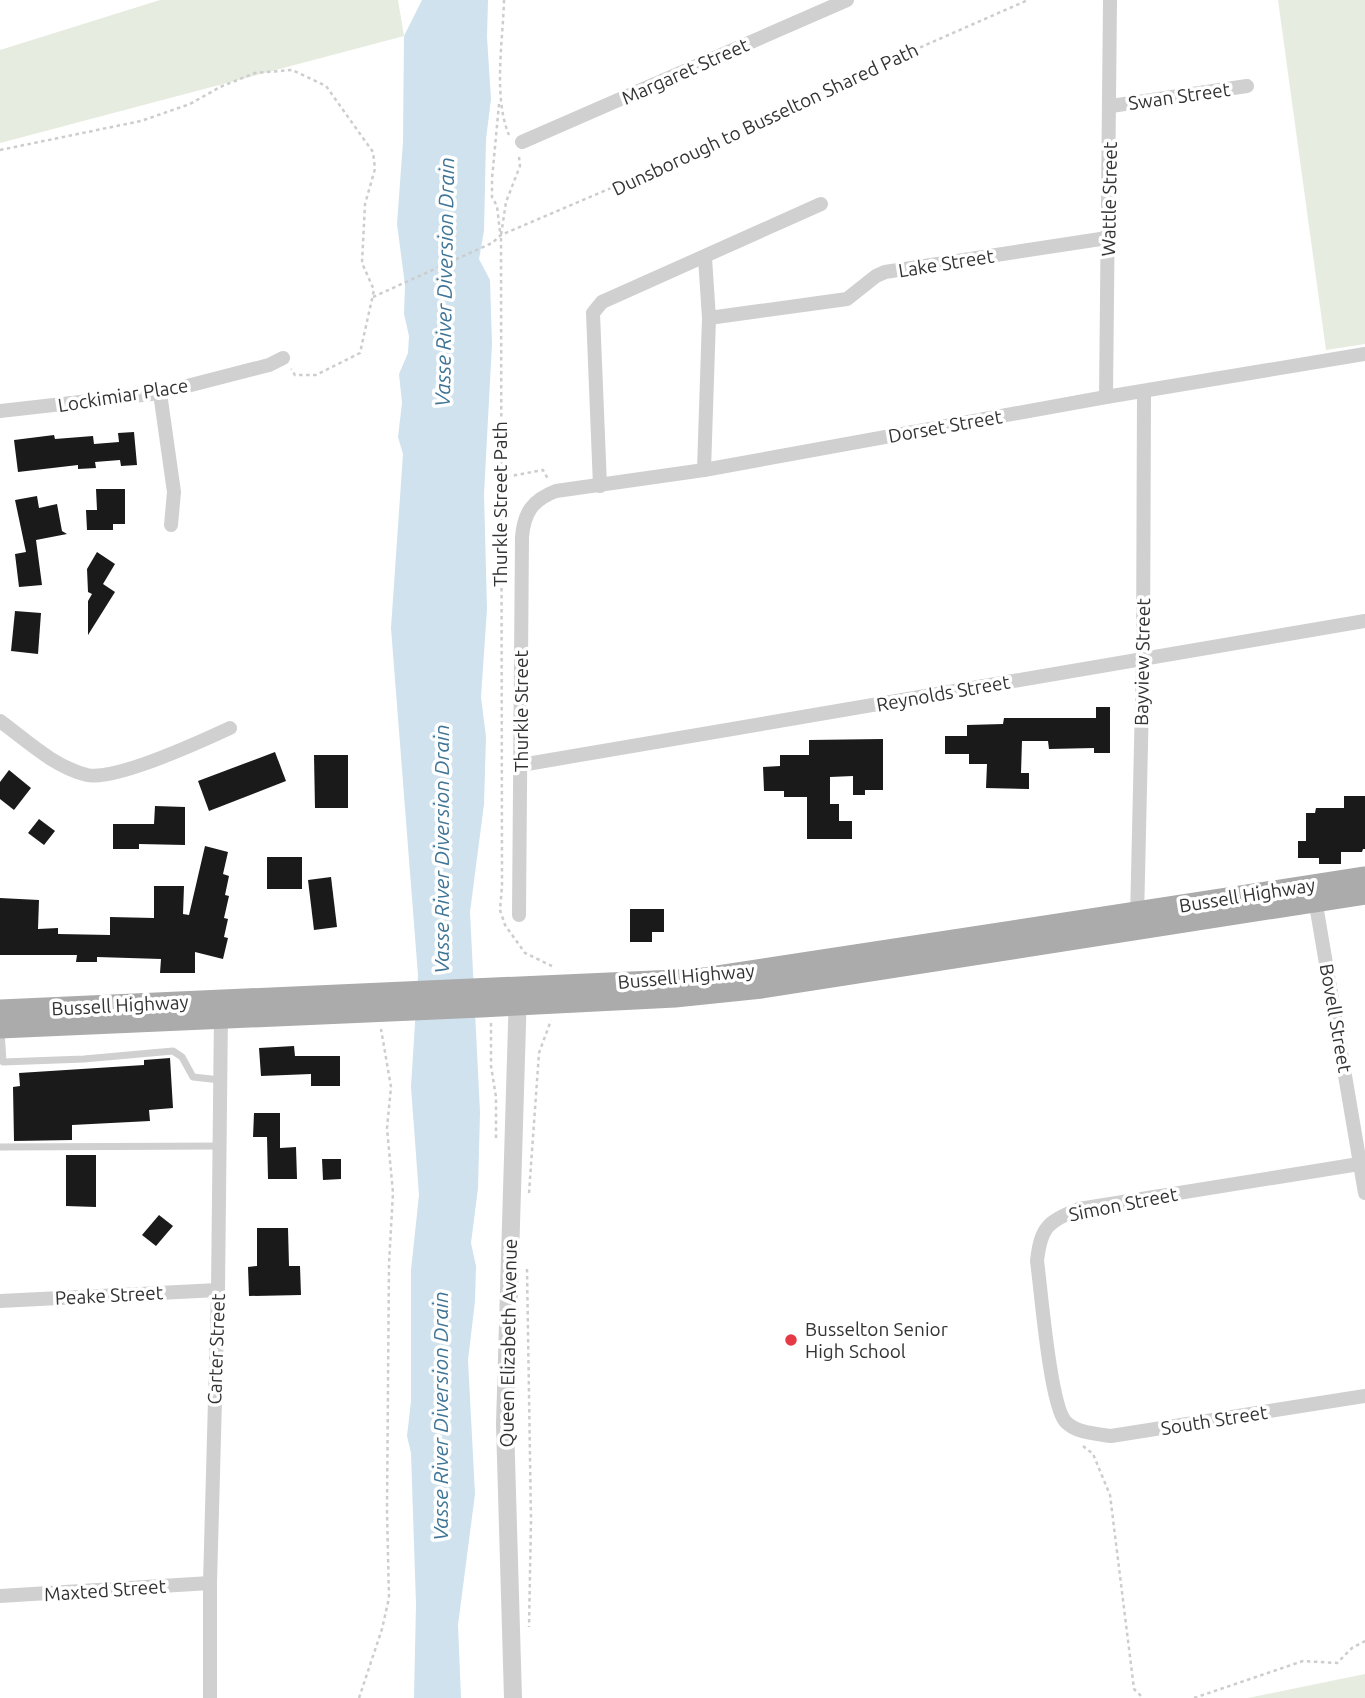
<svg xmlns="http://www.w3.org/2000/svg" width="1365" height="1698" font-family="Ubuntu,sans-serif">
	<rect width="100%" height="100%" fill="#fff"/>
	<!-- green -->
	<g fill="#e6ecdf">
		<polygon points="160,0 398,0 404,36 0,143 0,50"/>
		<polygon points="1278,0 1365,0 1365,344 1326,350"/>
		<polygon points="1365,1674 1365,1698 1248,1698"/>
	</g>
	<!-- water -->
	<polygon fill="#cfe2ee" points="422,0 488,0 487,37 491,99 486,139 484,231 479,259 490,280 492,344 484,494 487,609 481,697 486,737 484,804 470,912 480,1112 478,1188 471,1243 476,1266 475,1301 468,1360 475,1494 458,1625 461,1698 414,1698 416,1604 411,1453 407,1436 411,1401 411,1270 419,1195 411,1087 418,975 391,628 403,454 398,437 402,403 399,374 408,353 409,336 404,314 405,285 397,224 403,142 404,36"/>
	<!-- building -->
	<g fill="#1a1a1a">
		<polygon points="134,432 137,465 121,466 120,460 95,462 96,468 78,469 78,465 18,472 14,440 54,435 55,439 93,436 94,444 119,442 118,433"/>
		<polygon points="96,489 125,489 125,524 113,524 113,530 87,530 86,510 97,510"/>
		<polygon points="37,496 39,508 57,504 62,531 67,534 36,540 42,585 19,587 15,554 26,552 15,500"/>
		<polygon points="97,552 115,564 103,584 115,592 88,635 88,601 92,594 88,592 87,569"/>
		<polygon points="15,611 41,613 38,654 11,651"/>
		<polygon points="1096,707 1110,707 1110,753 1094,753 1094,748 1049,749 1048,741 1022,741 1021,773 1029,773 1029,789 986,788 987,764 969,764 969,754 945,754 945,736 967,736 967,725 1003,724 1004,718 1096,718"/>
		<polygon points="883,739 883,790 865,790 865,795 853,795 853,776 830,777 830,804 839,804 839,821 852,821 852,839 807,839 807,797 784,797 784,791 764,791 763,767 780,766 780,755 809,755 809,740"/>
		<polygon points="275,752 286,781 209,811 198,781"/>
		<polygon points="314,755 348,755 348,808 315,808"/>
		<polygon points="9,770 31,788 14,810 0,799 0,782"/>
		<polygon points="1344,796 1365,796 1365,849 1363,849 1362,852 1341,852 1341,864 1319,864 1319,858 1298,858 1298,841 1306,841 1306,813 1315,813 1316,808 1344,808"/>
		<polygon points="155,806 185,807 185,845 139,844 139,849 113,849 113,824 154,824"/>
		<polygon points="39,819 55,831 44,845 28,833"/>
		<polygon points="205,846 228,852 223,874 229,876 225,895 229,896 224,918 228,919 224,937 228,938 223,959 195,952 195,973 160,973 161,959 97,957 97,962 76,962 77,955 0,955 0,898 39,900 38,929 58,928 58,934 110,935 110,917 154,918 154,886 184,886 183,914 189,915"/>
		<rect x="267" y="857" width="35" height="32"/>
		<polygon points="331,877 337,927 314,930 308,880"/>
		<polygon points="630,909 664,909 664,932 652,932 652,942 630,942"/>
		<polygon points="294,1046 295,1056 340,1056 340,1086 311,1086 311,1074 261,1076 259,1048"/>
		<polygon points="170,1058 173,1108 149,1110 150,1121 72,1125 72,1140 14,1141 13,1087 20,1086 19,1073 144,1065 144,1060"/>
		<polygon points="254,1113 280,1113 280,1148 296,1147 297,1179 268,1179 267,1137 253,1137"/>
		<polygon points="66,1155 96,1155 96,1207 66,1206"/>
		<polygon points="322,1159 341,1159 341,1179 323,1180"/>
		<polygon points="159,1215 173,1226 156,1246 142,1235"/>
		<polygon points="257,1228 288,1228 289,1266 300,1266 301,1295 249,1296 248,1267 257,1266"/>
	</g>
	<g fill="none" stroke-linecap="round" stroke-linejoin="round">
		<!-- path -->
		<g stroke="#cdcdcd" stroke-width="2.5" stroke-dasharray="3.5 3.5" stroke-linecap="butt">
			<path d="M 504,0 C 503,41 493,97 509,135"/>
			<polyline points="499,104 492,179 492,197 497,206 500,232"/>
			<polyline points="0,150 141,121 190,104 220,87 255,73 292,70 326,86 373,152 375,169 365,204 362,263 374,290 360,353 316,375 295,375 291,369"/>
			<polyline points="519,157 520,166 506,202 501,235 502,886 500,910 505,925 525,953 552,966"/>
			<polyline points="373,297 492,243 501,235 754,127 871,69 1028,0"/>
			<polyline points="500,478 543,470 548,479"/>
			<polyline points="491,1023 491,1066 496,1097 496,1138"/>
			<polyline points="529,1193 539,1053 550,1023 552,1021"/>
			<polyline points="527,1269 531,1520 529,1627"/>
			<polyline points="1083,1446 1093,1454 1110,1495 1134,1689 1143,1698"/>
			<polyline points="359,1698 382,1629 389,1598 387,1510 389,1263 393,1193 387,1128 391,1087 381,1029"/>
			<polyline points="1194,1698 1303,1661 1337,1663 1352,1648 1365,1641"/>
		</g>
		<!-- service -->
		<g stroke="#d0d0d0" stroke-width="7">
			<polyline points="1,1031 3,1062 84,1059 173,1051 182,1057 193,1077 220,1080"/>
			<polyline points="0,1147 220,1146"/>
		</g>
		<!-- minor -->
		<g stroke="#d0d0d0" stroke-width="14">
			<polyline points="1111,106 1247,86"/>
			<polyline points="522,142 847,0"/>
			<polyline points="709,318 847,299 876,276 885,272 1107,238"/>
			<polyline points="160,393 174,492 171,525"/>
			<polyline points="1106,397 1110,0"/>
			<polyline points="0,411 160,393 269,365 283,358"/>
			<polyline points="704,470 709,318 705,258"/>
			<polyline points="600,486 593,313 602,302 821,204"/>
			<path d="M 0,721 C 26,740 54,767 87,775 C 115,781 202,741 230,728"/>
			<polyline points="521,765 1365,621"/>
			<polyline points="1314,893 1365,1193"/>
			<path d="M 519,915 L 522,537 C 524,513 532,500 556,491 L 704,470 L 1106,397 L 1365,354"/>
			<polyline points="1137,919 1143,658 1144,392"/>
			<path d="M 1359,1164 L 1079,1209 C 1048,1222 1041,1226 1037,1261 C 1041,1290 1050,1403 1065,1421 C 1075,1433 1097,1434 1111,1436 L 1365,1396"/>
			<polyline points="0,1301 218,1290"/>
			<polyline points="0,1596 210,1583"/>
			<polyline points="210,1698 210,1583 218,1290 221,1012"/>
		</g>
		<!-- tertiary -->
		<polyline stroke="#d0d0d0" stroke-width="18" points="513,1698 505,1424 518,991"/>
		<!-- primary -->
		<g stroke="#ababab" stroke-width="21">
			<polyline points="0,1010 698,979 1365,877"/>
			<polyline points="0,1028 481,1007 675,997 762,988 1365,894"/>
		</g>
	</g>
	<!-- markers -->
	<circle fill="#e63946" stroke="#fff" stroke-width="2.5" cx="791" cy="1340" r="7"/>
	<g text-anchor="middle" dominant-baseline="central" stroke-width="7" stroke-linejoin="round" paint-order="stroke">
		<!-- street labels -->
		<g font-size="19" fill="#333" stroke="#fff">
			<text transform="translate(685 71) rotate(-24)">Margaret Street</text>
			<text transform="translate(1179 96) rotate(-8)">Swan Street</text>
			<text transform="translate(765 119) rotate(-25)">Dunsborough to Busselton Shared Path</text>
			<text transform="translate(1109 199) rotate(-89)">Wattle Street</text>
			<text transform="translate(946 263) rotate(-9)">Lake Street</text>
			<text transform="translate(123 395) rotate(-9)">Lockimiar Place</text>
			<text transform="translate(945 426) rotate(-10)">Dorset Street</text>
			<text transform="translate(500 504) rotate(-90)">Thurkle Street Path</text>
			<text transform="translate(1142 662) rotate(-89)">Bayview Street</text>
			<text transform="translate(943 693) rotate(-10)">Reynolds Street</text>
			<text transform="translate(521 711) rotate(-90)">Thurkle Street</text>
			<text transform="translate(1247 895) rotate(-9)">Bussell Highway</text>
			<text transform="translate(686 976) rotate(-5)">Bussell Highway</text>
			<text transform="translate(120 1005) rotate(-3)">Bussell Highway</text>
			<text transform="translate(1336 1018) rotate(80)">Bovell Street</text>
			<text transform="translate(1123 1204) rotate(-11)">Simon Street</text>
			<text transform="translate(109 1295) rotate(-3)">Peake Street</text>
			<text transform="translate(508 1343) rotate(-89)">Queen Elizabeth Avenue</text>
			<text transform="translate(216 1349) rotate(-88)">Carter Street</text>
			<text transform="translate(1214 1420) rotate(-9)">South Street</text>
			<text transform="translate(105 1590) rotate(-4)">Maxted Street</text>
		</g>
		<!-- poi labels -->
		<g font-size="19" fill="#333" stroke="#fff" text-anchor="start">
			<text x="805" y="1329">Busselton Senior<tspan x="805" dy="22">High School</tspan></text>
		</g>
		<!-- water labels -->
		<g font-size="21" font-style="italic" fill="#3f7597" stroke="#fff">
			<text transform="translate(444 282) rotate(-89)">Vasse River Diversion Drain</text>
			<text transform="translate(441 849) rotate(-90)">Vasse River Diversion Drain</text>
			<text transform="translate(440 1416) rotate(-90)">Vasse River Diversion Drain</text>
		</g>
	</g>
</svg>
